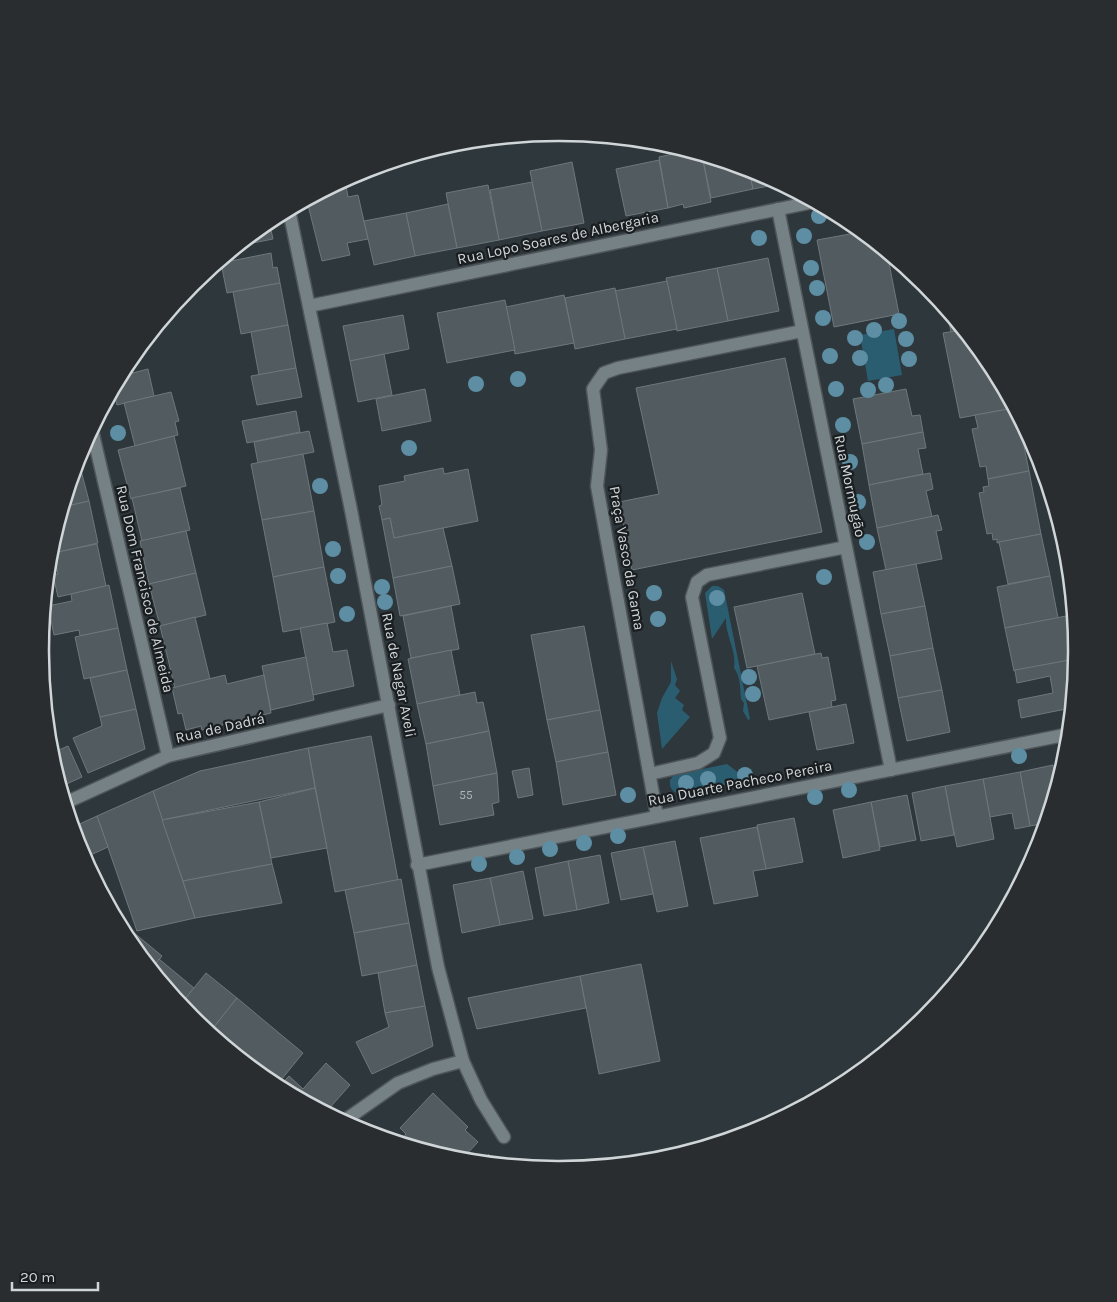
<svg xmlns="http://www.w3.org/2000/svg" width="1117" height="1302" font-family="Karla,sans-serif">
	<rect width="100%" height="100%" fill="#2e373c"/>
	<!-- green -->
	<g fill="#2b5d71">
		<polygon points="894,329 902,375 868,381 860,335"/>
		<path d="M 712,586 L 718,586 L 724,590 L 750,719 L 748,720 L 743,711 L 744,703 L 741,699 C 740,689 741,677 734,668 C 737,651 725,635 726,618 L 712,639 L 705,593 Z"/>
		<polygon points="671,661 677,679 675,685 680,691 675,698 684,705 682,710 690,717 662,749 657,713 662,698 671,682"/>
		<path d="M 727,764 L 748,780 L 681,794 C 673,793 669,788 670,780 L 674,775 Z"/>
	</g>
	<!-- building -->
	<g fill="#525b60" stroke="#6d777c">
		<polygon points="687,151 702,155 711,202 684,208 683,204 668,208 659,157"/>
		<polygon points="702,155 749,170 753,189 711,198"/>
		<polygon points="659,160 668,208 626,216 616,169"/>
		<polygon points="572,162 584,223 542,231 530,171"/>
		<polygon points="749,170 757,172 779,184 753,189"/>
		<polygon points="345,180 348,197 358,195 368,239 347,243 350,255 322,261 307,201"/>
		<polygon points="532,182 542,231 499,240 490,190"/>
		<polygon points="488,185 499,240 457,248 446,193"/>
		<polygon points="448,204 457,248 415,256 406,213"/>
		<polygon points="406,213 415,256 374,265 364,221"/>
		<polygon points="269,221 273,239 238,246"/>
		<polygon points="861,232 887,253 899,314 834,327 817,240"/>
		<polygon points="271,253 273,268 277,267 280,283 227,293 221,263"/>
		<polygon points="768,258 779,311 728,321 717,268"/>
		<polygon points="717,268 728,321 677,331 666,278"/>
		<polygon points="667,281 677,329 625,339 615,291"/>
		<polygon points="280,283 288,325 241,334 233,292"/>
		<polygon points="615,288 625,339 575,349 565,298"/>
		<polygon points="564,295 574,343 515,354 506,307"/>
		<polygon points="505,300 515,350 447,363 437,313"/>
		<polygon points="947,311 962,330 951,332"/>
		<polygon points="403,315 409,349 350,361 343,326"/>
		<polygon points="288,325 296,368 259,375 251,332"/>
		<polygon points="962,330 990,363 1014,408 960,418 943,333"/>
		<polygon points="384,354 392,395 358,402 350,361"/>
		<polygon points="785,358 822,532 632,570 619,502 659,494 636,388"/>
		<polygon points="296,368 302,397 257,405 251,376"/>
		<polygon points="148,369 154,396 117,405 113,390 121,376"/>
		<polygon points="425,389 431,421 382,431 376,399"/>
		<polygon points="906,389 912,416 920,415 923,432 862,444 853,399"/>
		<polygon points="171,392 179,421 175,422 178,435 135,446 124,403"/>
		<polygon points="1014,408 1018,416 1029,471 988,479 986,466 980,467 972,429 978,428 975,415"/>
		<polygon points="296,411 300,432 247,443 242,421"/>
		<polygon points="309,431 314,452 258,463 254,442"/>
		<polygon points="923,432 926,448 918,449 923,474 869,485 862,444"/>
		<polygon points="174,436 186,486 131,499 118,450"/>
		<polygon points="303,454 314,511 262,520 251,464"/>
		<polygon points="78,459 89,501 63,507"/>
		<polygon points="443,468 444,474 468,469 478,521 394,538 390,518 382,520 379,506 382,505 379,486 405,481 404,476"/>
		<polygon points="1029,471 1041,534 997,543 997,539 993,540 992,533 987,534 979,493 984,492 983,487 989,486 988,479"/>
		<polygon points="930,473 933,489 926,491 932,517 877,528 869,485"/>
		<polygon points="180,488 190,530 142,541 132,498"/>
		<polygon points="89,501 98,543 50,554 63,507"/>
		<polygon points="314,511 324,567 273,577 262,520"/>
		<polygon points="938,515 942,530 936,531 942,559 886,570 877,528"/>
		<polygon points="390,518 394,538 443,528 452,566 393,578 382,520"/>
		<polygon points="186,531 196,573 149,584 140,541"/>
		<polygon points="1041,534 1050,576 1008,584 999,542"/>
		<polygon points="97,544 106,586 58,597 53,575 58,574 53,553"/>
		<polygon points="916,564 925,606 881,614 873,572"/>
		<polygon points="452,566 460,604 400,616 393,578"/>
		<polygon points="324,567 335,622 283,632 273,577"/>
		<polygon points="196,573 206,615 160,626 149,584"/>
		<polygon points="1050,576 1058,618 1005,628 997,587"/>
		<polygon points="109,585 118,628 80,636 79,630 54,635 48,606 72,601 71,594"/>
		<polygon points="802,593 815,654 747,668 734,607"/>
		<polygon points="451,606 459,649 411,658 403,616"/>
		<polygon points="925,606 933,648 890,656 881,614"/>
		<polygon points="1066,616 1075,659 1014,671 1005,628"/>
		<polygon points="195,617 210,679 175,688 160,626"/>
		<polygon points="327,623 333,652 347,650 354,686 313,695 300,628"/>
		<polygon points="584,626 600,710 547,720 531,635"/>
		<polygon points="118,628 127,670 84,679 75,637"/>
		<polygon points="933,648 942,690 898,698 890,656"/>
		<polygon points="451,650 460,695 417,704 408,659"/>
		<polygon points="821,653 822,658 828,657 836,700 831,701 832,707 769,720 757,666"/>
		<polygon points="306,657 314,700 271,710 262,666"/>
		<polygon points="1075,659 1071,708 1021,718 1018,700 1053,693 1050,676 1017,683 1015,670"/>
		<polygon points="127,670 136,709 100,717 90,678"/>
		<polygon points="225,675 227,684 264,675 271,713 202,730 201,726 186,730 182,713 178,714 172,688"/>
		<polygon points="942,690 950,732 907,741 898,698"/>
		<polygon points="475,692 477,703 483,702 489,731 426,744 417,704"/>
		<polygon points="846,704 854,743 817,750 809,712"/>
		<polygon points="136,709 145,749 88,773 73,738 102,726 100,717"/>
		<polygon points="600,710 608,752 556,762 547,720"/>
		<polygon points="489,731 497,773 433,786 426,744"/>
		<polygon points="371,736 398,880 335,892 308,748"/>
		<polygon points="68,746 82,777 60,787 50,754"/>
		<polygon points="308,748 315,788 162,820 153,791 200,771"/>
		<polygon points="608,752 616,795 563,805 556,762"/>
		<polygon points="1053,765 1057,785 1046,823 1030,826 1020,772"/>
		<polygon points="529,768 533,795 518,798 512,771"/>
		<polygon points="1020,772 1030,826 1015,829 1012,813 990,817 983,779"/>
		<polygon points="497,773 499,802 492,804 494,815 440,825 433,786"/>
		<polygon points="983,779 994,839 957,847 945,786"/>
		<polygon points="945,786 954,835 921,841 912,793"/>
		<polygon points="315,788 327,848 271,858 259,802"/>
		<polygon points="153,791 195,918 137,931 97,816"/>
		<polygon points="907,795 916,840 880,847 871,802"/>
		<polygon points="259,802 272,864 183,881 162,820"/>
		<polygon points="871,802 880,850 843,858 833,810"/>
		<polygon points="97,816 108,847 84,858 73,827"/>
		<polygon points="794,818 803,862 766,869 757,825"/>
		<polygon points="757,827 766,869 753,871 758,896 714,904 700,838"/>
		<polygon points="675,841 688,906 657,912 643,847"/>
		<polygon points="643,847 653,894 621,900 611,853"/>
		<polygon points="600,855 609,903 577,910 568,861"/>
		<polygon points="568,861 577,910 544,916 535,868"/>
		<polygon points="272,864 282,903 195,918 183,881"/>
		<polygon points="523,871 533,919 500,925 490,878"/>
		<polygon points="490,878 500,925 462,933 453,885"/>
		<polygon points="401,879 409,923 354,933 345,890"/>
		<polygon points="409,923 417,965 362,976 354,933"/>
		<polygon points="133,932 162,956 152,969 127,939"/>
		<polygon points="159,959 194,988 181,1004 152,969"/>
		<polygon points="641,964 660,1061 599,1074 580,976"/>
		<polygon points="417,965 425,1006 385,1013 378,973"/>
		<polygon points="206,973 237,998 210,1032 192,1017 181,1004"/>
		<polygon points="580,976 586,1008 477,1029 468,998"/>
		<polygon points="237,998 303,1053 277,1085 210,1032"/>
		<polygon points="425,1006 433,1046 372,1074 356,1042 389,1027 385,1013"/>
		<polygon points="326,1063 350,1085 326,1112 279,1087 289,1076 303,1089"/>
		<polygon points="433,1093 468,1127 465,1130 478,1142 461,1160 400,1141 406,1134 400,1128"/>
	</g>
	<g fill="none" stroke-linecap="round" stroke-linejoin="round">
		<!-- minor casing -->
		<g stroke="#4e5659" stroke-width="15">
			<g id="minor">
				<polyline points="778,209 891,770"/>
				<polyline points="289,210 351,510 438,967 463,1061 481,1100 504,1137"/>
				<polyline points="309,306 813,202"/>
				<polyline points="92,430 168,756"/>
				<polyline points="650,774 698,763 714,753 720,738 692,597 697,582 707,575 846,547"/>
				<polyline points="65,803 168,756 389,705"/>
				<polyline points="657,816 597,486 601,450 593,389 604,373 618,368 802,331"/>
				<polyline points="417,865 1069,734"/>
				<polyline points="344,1121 398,1083 433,1069 463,1061"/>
			</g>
		</g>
		<!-- path -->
		<polyline stroke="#7c8487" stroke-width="3" stroke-dasharray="2.5 4" stroke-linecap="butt" points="484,1162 491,1153"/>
		<!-- minor -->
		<use href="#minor" stroke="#768185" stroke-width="12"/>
	</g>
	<!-- trees -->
	<g fill="#5d8ea4">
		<circle cx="819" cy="216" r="8"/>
		<circle cx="804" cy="236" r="8"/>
		<circle cx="759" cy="238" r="8"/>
		<circle cx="811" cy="268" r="8"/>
		<circle cx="817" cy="288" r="8"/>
		<circle cx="823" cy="318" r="8"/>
		<circle cx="899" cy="321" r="8"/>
		<circle cx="874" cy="330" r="8"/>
		<circle cx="855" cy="338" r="8"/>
		<circle cx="906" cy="339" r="8"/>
		<circle cx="830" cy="356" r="8"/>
		<circle cx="860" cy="358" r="8"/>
		<circle cx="909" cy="359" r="8"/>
		<circle cx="518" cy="379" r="8"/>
		<circle cx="476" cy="384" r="8"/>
		<circle cx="886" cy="385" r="8"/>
		<circle cx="836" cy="389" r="8"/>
		<circle cx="868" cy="390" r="8"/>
		<circle cx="843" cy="425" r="8"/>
		<circle cx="118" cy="433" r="8"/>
		<circle cx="409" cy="448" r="8"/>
		<circle cx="850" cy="462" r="8"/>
		<circle cx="320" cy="486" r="8"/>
		<circle cx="858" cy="502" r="8"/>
		<circle cx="867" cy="542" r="8"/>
		<circle cx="333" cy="549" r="8"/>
		<circle cx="338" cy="576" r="8"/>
		<circle cx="824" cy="577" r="8"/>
		<circle cx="382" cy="587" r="8"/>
		<circle cx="654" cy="593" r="8"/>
		<circle cx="717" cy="598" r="8"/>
		<circle cx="385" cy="602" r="8"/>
		<circle cx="347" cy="614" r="8"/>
		<circle cx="658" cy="619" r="8"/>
		<circle cx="749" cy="677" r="8"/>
		<circle cx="753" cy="694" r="8"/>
		<circle cx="1019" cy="756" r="8"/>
		<circle cx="745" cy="775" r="8"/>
		<circle cx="708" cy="779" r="8"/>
		<circle cx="686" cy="783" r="8"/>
		<circle cx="849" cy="790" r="8"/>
		<circle cx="628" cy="795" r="8"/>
		<circle cx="815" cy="797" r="8"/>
		<circle cx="618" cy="836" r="8"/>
		<circle cx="584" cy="843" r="8"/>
		<circle cx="550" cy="849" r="8"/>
		<circle cx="517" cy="857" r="8"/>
		<circle cx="479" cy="864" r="8"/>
	</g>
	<g text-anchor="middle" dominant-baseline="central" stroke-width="4.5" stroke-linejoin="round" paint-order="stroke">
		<!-- number labels -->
		<g font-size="12" fill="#b0b7ba">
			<text x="466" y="795">55</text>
		</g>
		<!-- street labels -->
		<g font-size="15" fill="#d0d6d8" stroke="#1a1e20">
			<text transform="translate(558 238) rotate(-12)">Rua Lopo Soares de Albergaria</text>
			<text transform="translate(850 486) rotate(78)">Rua Mormugão</text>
			<text transform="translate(627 558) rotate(80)">Praça Vasco da Gama</text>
			<text transform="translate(145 589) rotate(77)">Rua Dom Francisco de Almeida</text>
			<text transform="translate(399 675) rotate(79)">Rua de Nagar Aveli</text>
			<text transform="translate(220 728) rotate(-13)">Rua de Dadrá</text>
			<text transform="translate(740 783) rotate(-11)">Rua Duarte Pacheco Pereira</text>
		</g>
	</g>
	<!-- crop -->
	<path d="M0 0H1117V1302H0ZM558 141H559A509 509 0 0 1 1068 650V652A509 509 0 0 1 559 1161H558A509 509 0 0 1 49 652V650A509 509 0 0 1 558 141Z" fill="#292d2f" fill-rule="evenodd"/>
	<path fill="none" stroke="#d0d6d8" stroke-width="2.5" d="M558 141H559A509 509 0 0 1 1068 650V652A509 509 0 0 1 559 1161H558A509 509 0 0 1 49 652V650A509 509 0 0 1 558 141Z"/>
	<!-- scale -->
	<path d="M12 1282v8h86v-8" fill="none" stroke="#d0d6d8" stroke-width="2.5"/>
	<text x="20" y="1282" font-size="15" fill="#d0d6d8" stroke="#1a1e20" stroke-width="4" paint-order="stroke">20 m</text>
</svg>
